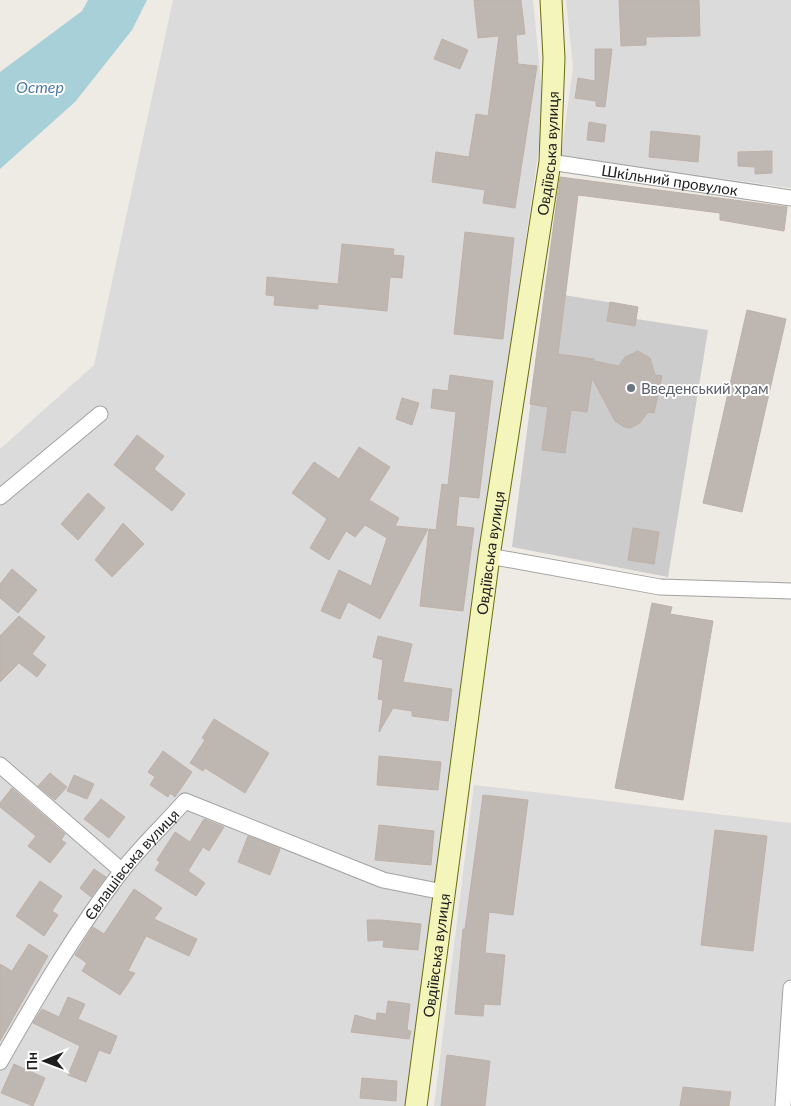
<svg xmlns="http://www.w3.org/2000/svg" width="791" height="1106" font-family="Lato,sans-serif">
	<rect width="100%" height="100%" fill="#eeeae4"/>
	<!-- residential -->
	<g fill="#dcdbdb">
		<polygon points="173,0 533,0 544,112 441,828 406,1106 0,1106 0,449 94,365"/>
		<polygon points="566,0 791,0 791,188 561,156 573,67"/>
		<polygon points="474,785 791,823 791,1106 434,1106"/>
	</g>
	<!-- religious -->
	<polygon fill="#ccc" points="545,292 638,307 636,319 708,330 668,577 512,547"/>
	<!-- water -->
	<polygon fill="#a7d0d9" points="88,0 147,0 132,30 75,102 0,169 0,72 82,11"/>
	<!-- building -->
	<g fill="#beb6b1" stroke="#bfb1a8">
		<polygon points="474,0 521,0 525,34 516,35 518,64 537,66 515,208 483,203 485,190 432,182 436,152 469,157 476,114 488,116 499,36 478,38"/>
		<polygon points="619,0 699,0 700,36 646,37 646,45 621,46"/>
		<polygon points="442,39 468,50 460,69 434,59"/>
		<polygon points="595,49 612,49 605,107 596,106 596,101 575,98 578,78 595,81"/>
		<polygon points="589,122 606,125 604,142 587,140"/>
		<polygon points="651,131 700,136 698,162 649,157"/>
		<polygon points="772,151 772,173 755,174 755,167 738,166 738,152"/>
		<polygon points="560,177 787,207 784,231 720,220 720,213 578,195 558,354 594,359 594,361 619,366 625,357 638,351 650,358 655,375 662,376 654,413 648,412 640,423 630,428 624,427 615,421 592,378 587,412 571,410 565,453 542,450 548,407 530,404"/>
		<polygon points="465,232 514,238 503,339 454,334"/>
		<polygon points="342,244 394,249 393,255 404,256 402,278 390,277 387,311 318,304 318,309 274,305 275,296 266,295 267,277 338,284"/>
		<polygon points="610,302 638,307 635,326 607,321"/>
		<polygon points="747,310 786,319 742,512 703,503"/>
		<polygon points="450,375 493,381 479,498 459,496 456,526 474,528 463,611 420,606 429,529 436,530 442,484 448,485 456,412 431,408 433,389 448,391"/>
		<polygon points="402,398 419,403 412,425 396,419"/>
		<polygon points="137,435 164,456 154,469 185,494 172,511 114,465"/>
		<polygon points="359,447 390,467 369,500 399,518 395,526 428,529 380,619 348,602 340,619 321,611 339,570 371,586 387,538 365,525 355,537 346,531 329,560 310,548 327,519 292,493 314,462 339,479"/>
		<polygon points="88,493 105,508 78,540 61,524"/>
		<polygon points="123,523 144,544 112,577 95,560"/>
		<polygon points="633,528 659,532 654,564 628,560"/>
		<polygon points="12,569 37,590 18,613 0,598 0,584"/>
		<polygon points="652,603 672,607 670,614 713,621 683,800 615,788"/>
		<polygon points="19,616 45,637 32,654 46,665 37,677 19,663 0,682 0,636"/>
		<polygon points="378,636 412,644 403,682 452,689 448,721 412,716 412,711 393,708 379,732 383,700 378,699 383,660 373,657"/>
		<polygon points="214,719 269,753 245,793 205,768 203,771 190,763 205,740 202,738"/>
		<polygon points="163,751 192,772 175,797 170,793 168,797 150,785 155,777 148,772"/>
		<polygon points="379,756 441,762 438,790 377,785"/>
		<polygon points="50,773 67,787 55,800 38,786"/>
		<polygon points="74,775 94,784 87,799 67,791"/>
		<polygon points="12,788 65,834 61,840 66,843 50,863 28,846 36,836 0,807 0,803"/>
		<polygon points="483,795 528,800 513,915 489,912 485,953 505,955 500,1005 484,1004 483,1016 455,1014 463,929 465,929"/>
		<polygon points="101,799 125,817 109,838 84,819"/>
		<polygon points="204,819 224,827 209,851 203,847 188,871 205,883 196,896 155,870 160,862 157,860 175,832 190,842"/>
		<polygon points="379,825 434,831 431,865 375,860"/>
		<polygon points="715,830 767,836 753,951 701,945"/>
		<polygon points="248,836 280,849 270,875 238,862"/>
		<polygon points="94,869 106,877 91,897 80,888"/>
		<polygon points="40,881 62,896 52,911 58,915 44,936 16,916"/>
		<polygon points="134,889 162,908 154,919 197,939 189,956 146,936 128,971 135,973 120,995 82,971 87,963 75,955 93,927 104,934"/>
		<polygon points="367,920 381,920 421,924 418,950 383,947 384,940 368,941"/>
		<polygon points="29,944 48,956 0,1041 0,964 12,971"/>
		<polygon points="68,997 85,1004 78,1019 117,1036 110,1054 99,1050 86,1082 68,1075 80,1046 33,1023 42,1009 59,1017"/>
		<polygon points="388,1001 410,1004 407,1030 411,1031 409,1039 351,1032 355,1015 376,1021 377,1013 386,1014"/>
		<polygon points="447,1055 490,1061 485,1106 441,1106"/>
		<polygon points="14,1064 45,1078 33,1106 1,1093"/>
		<polygon points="362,1078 397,1081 396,1101 360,1098"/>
		<polygon points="683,1087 731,1092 729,1106 680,1106"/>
	</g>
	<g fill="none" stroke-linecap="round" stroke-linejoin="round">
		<!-- street casing -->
		<g stroke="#a2a2a2" stroke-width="17">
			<g id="street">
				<path id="s1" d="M 550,162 L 791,198"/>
				<polyline points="0,497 100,414"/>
				<polyline points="489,556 660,587 791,591"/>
				<polyline points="0,765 122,871"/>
				<path id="s2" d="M 0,1062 C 37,997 75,932 121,872 C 140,847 164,825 185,801 L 383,880 L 443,892"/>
				<polyline points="783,1106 791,988"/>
			</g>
		</g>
		<!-- secondary casing -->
		<g stroke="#676d0c" stroke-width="23">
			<g id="secondary">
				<path id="s3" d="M 416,1106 L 489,556 L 550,162 L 554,58 L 551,0"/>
			</g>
		</g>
		<!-- street -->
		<use href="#street" stroke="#fff" stroke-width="15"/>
		<!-- secondary -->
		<use href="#secondary" stroke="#f4f5bb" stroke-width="21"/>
	</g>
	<!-- markers -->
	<circle fill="#6b7280" stroke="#fff" stroke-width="2" cx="631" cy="388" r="5"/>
	<g text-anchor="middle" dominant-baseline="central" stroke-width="4" stroke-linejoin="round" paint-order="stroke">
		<!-- street labels -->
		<g font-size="15" fill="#1e1e1e" stroke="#fff">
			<text stroke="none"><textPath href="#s3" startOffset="962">Овдіївська вулиця</textPath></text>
			<text stroke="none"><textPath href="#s1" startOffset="121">Шкільний провулок</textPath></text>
			<text stroke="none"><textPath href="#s3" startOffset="558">Овдіївська вулиця</textPath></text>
			<text stroke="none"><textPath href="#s2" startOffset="238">Євлашівська вулиця</textPath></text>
			<text stroke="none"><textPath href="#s3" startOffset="152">Овдіївська вулиця</textPath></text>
		</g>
		<!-- worship labels -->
		<g font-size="15" fill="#5b616d" stroke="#fff" text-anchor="start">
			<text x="641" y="388">Введенський храм</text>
		</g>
		<!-- water labels -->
		<g font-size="16" font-style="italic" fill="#4d7aa0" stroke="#fff">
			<text x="40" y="86">Остер</text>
		</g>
	</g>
	<!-- north arrow -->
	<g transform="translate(45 1061) rotate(269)" stroke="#ffffff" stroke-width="4" paint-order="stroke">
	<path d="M0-4L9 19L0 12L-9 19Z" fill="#1e1e1e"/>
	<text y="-8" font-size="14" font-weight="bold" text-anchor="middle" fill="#1e1e1e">Пн</text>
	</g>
</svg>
